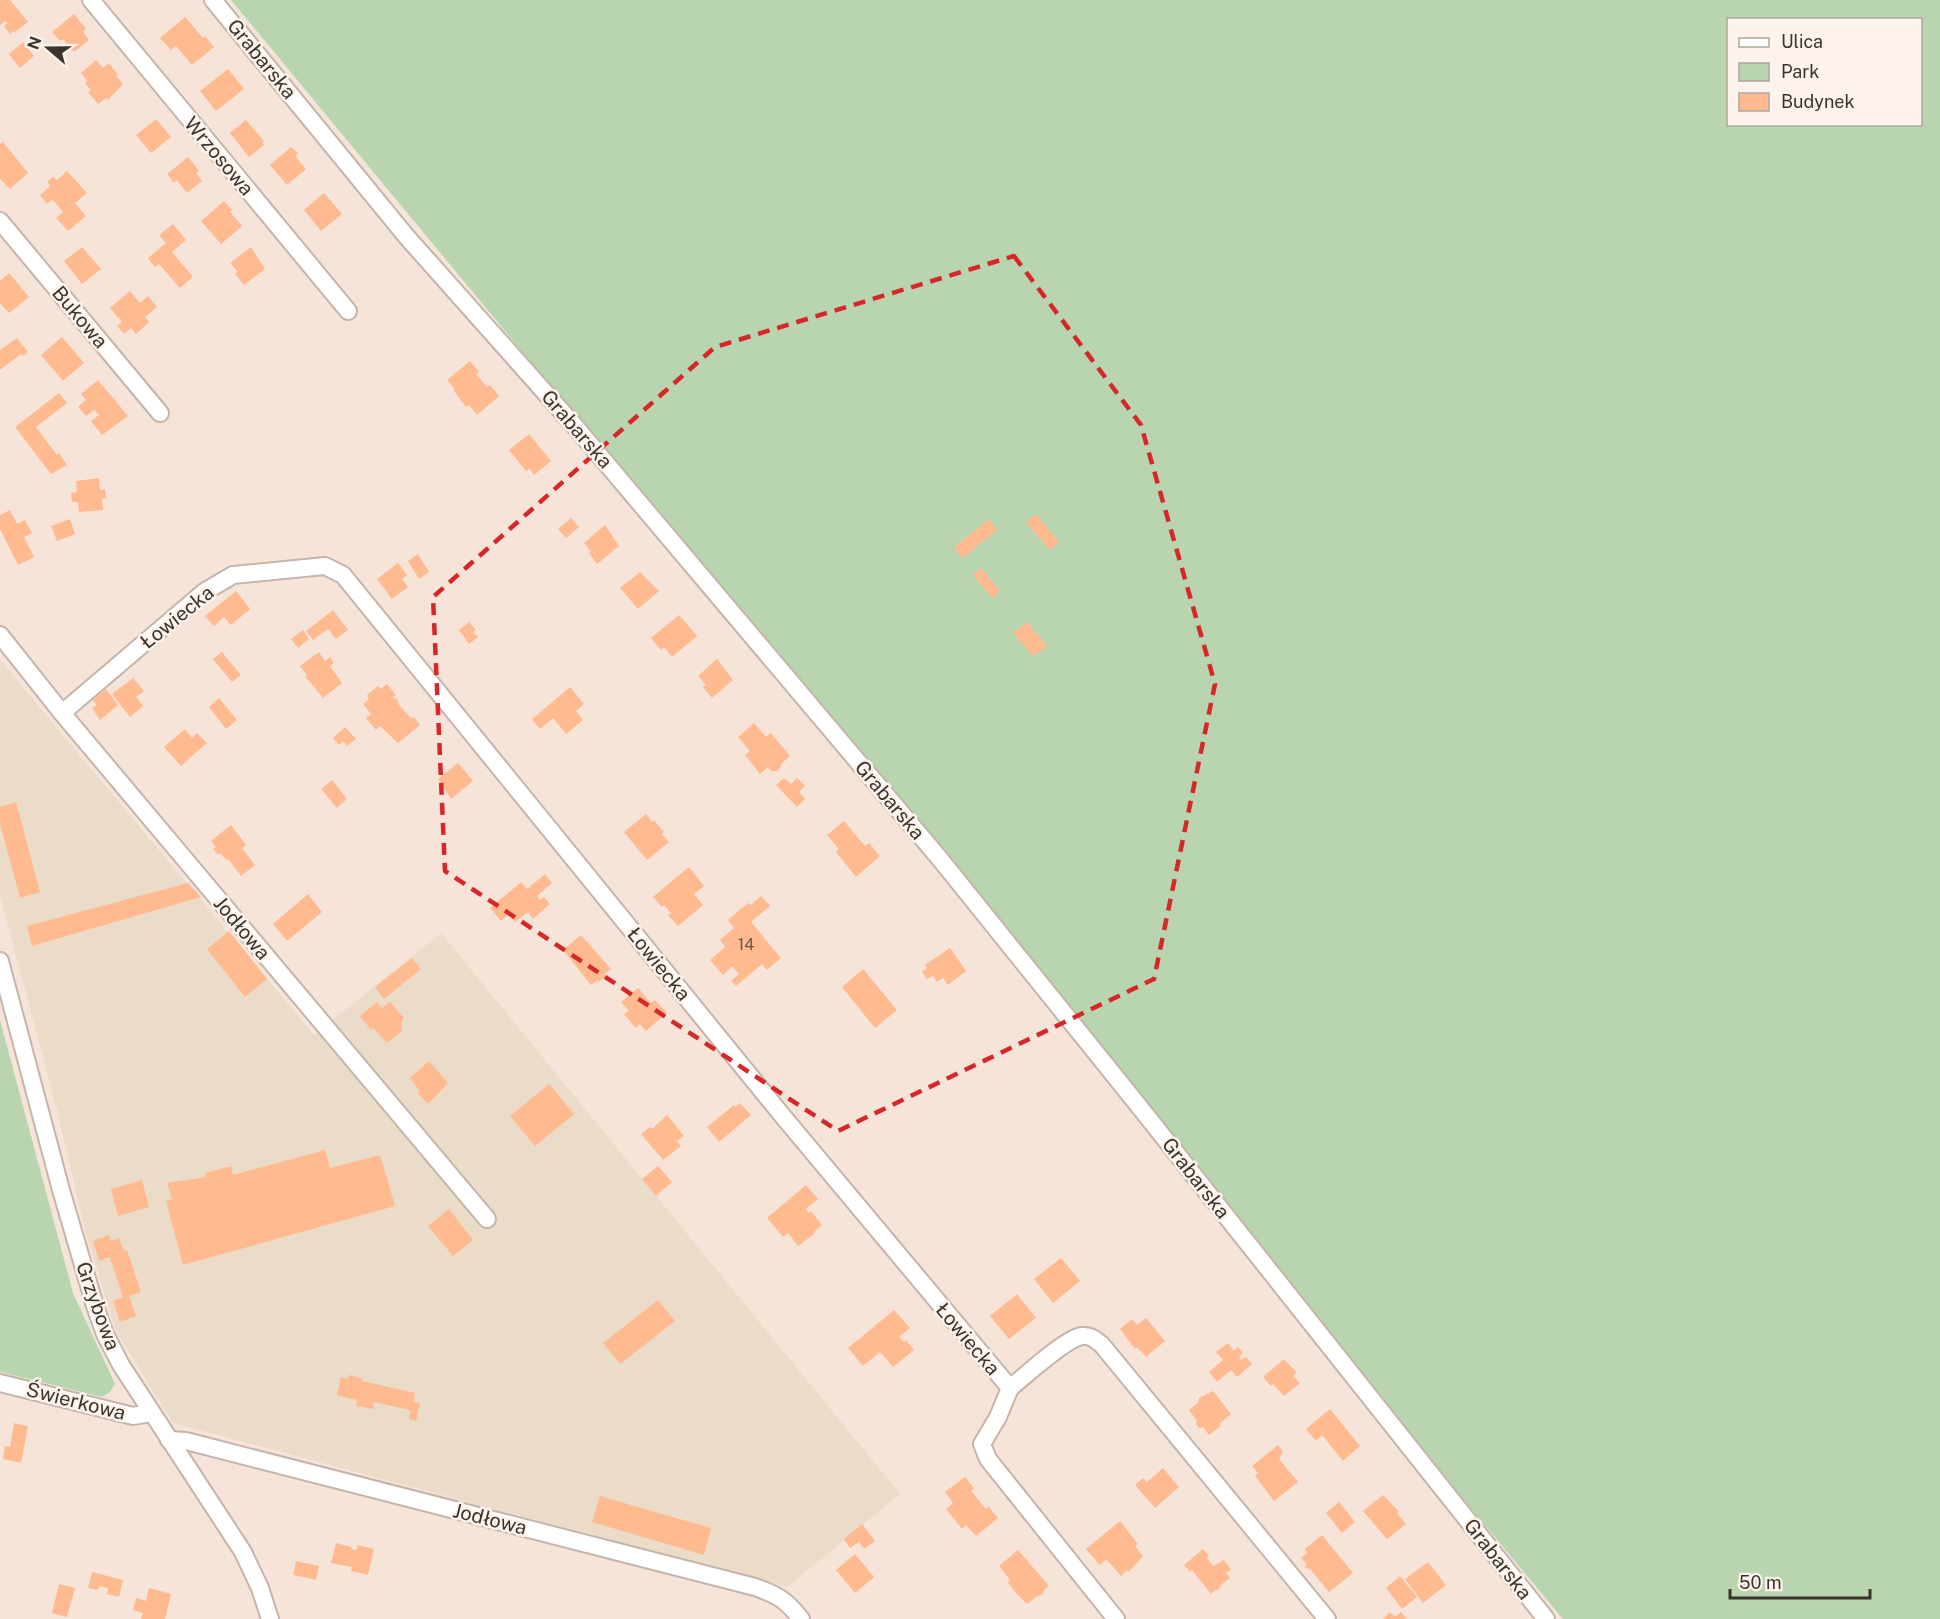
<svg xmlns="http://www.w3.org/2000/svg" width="1940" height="1619" font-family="'Public Sans',sans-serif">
	<rect width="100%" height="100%" fill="#f6e4d9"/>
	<!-- industrial -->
	<polygon fill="#eadcc8" points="0,660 314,1035 441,933 900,1494 787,1587 173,1423 116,1331 86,1234 57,1110 0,895"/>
	<!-- green -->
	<g fill="#b8d5af" fill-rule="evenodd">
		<path d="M 231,0 L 1940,0 L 1940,1619 L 1563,1619 L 1364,1380 L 928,842 ZM 1728,20 L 1920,20 L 1920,124 L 1728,124 Z"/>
		<polygon points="0,1020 73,1293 115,1384 110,1392 102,1397 0,1372"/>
	</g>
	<!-- building -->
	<g fill="#ffba8f">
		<polygon points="0,0 10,0 28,22 15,32 14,31 10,34 4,26 8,23 5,21 0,25"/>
		<polygon points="74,14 86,29 83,32 89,40 74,52 63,39 60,41 52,32"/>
		<polygon points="185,17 203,38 205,36 214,47 192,65 176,46 171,50 160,38"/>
		<polygon points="23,42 34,56 20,68 9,54"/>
		<polygon points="96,60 103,68 109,63 118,75 116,76 123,84 108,100 106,98 98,104 88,92 91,90 85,83 87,81 81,73"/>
		<polygon points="228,69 244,89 216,111 200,91"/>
		<polygon points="156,119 171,137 151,153 136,135"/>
		<polygon points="246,120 264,141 262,143 264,145 249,157 230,133"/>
		<polygon points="3,142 28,173 10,189 0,179 0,144"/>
		<polygon points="291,147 298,153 295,156 306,169 287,185 270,165"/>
		<polygon points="188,157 199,171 196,173 202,181 187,193 177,180 174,183 167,174"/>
		<polygon points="67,171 87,193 75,203 86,216 68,231 56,218 63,212 52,199 47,204 40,195 50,186 47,182 53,177 57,180"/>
		<polygon points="324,193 342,214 321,231 304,210"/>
		<polygon points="224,201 232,210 230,212 242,226 221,244 201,221"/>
		<polygon points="173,224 186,240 172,252 193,277 180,288 159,264 155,267 148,258 166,243 159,235"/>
		<polygon points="82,247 101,269 82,284 64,261"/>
		<polygon points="251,247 265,269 244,285 235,274 238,272 230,263"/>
		<polygon points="9,273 29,297 9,313 0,303 0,281"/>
		<polygon points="130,291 140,303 148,296 157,307 145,317 149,322 136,334 131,328 124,334 117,326 122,322 110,308"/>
		<polygon points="62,337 84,363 63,381 41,355"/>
		<polygon points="17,338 28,352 23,356 21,354 0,370 0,350"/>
		<polygon points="470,361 479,372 476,374 487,387 490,385 499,396 477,415 469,405 466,407 454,391 455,389 447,380"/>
		<polygon points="98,380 128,416 102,435 91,421 99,415 94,410 86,416 78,407 86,400 81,394"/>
		<polygon points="59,393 67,403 36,427 57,455 59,453 67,465 51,474 15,427"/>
		<polygon points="529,434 551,461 534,475 530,469 526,471 509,450"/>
		<polygon points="99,478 100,490 105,489 106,498 102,499 103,510 79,512 78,502 72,502 71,493 77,492 76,481"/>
		<polygon points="10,510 17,524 25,520 32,533 24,537 34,557 18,565 0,529 0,515"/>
		<polygon points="1036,514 1059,542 1050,550 1026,522"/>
		<polygon points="571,518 579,527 566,538 558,529"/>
		<polygon points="70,519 75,534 57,541 51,526"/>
		<polygon points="989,519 997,530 962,558 954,547"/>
		<polygon points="605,525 619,546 597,564 589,553 591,551 584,543"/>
		<polygon points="418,554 429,572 419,579 408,561"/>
		<polygon points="398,563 407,575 402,579 408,587 392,599 377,579"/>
		<polygon points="981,568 1000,591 992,598 973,575"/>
		<polygon points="640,572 659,591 638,609 620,588"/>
		<polygon points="236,591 250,609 231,625 224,617 214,626 205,616"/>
		<polygon points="333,610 348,630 336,639 328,629 313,640 306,631"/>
		<polygon points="679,615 697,636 672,657 664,647 661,650 651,638"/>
		<polygon points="469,622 476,630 473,632 478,637 469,644 459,630"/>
		<polygon points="1027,622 1047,646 1033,656 1013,633"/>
		<polygon points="303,630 309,639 298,648 291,639"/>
		<polygon points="222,652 241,675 232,682 213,659"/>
		<polygon points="319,652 325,661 330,657 334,663 330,666 342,683 323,698 305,676 307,675 300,666"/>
		<polygon points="717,659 733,680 712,698 703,687 706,685 698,676"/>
		<polygon points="133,678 144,691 136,697 143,706 130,717 112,694"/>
		<polygon points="387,684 396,695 393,697 394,698 397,699 399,705 412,719 414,717 420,725 398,743 380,726 376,730 366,718 371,714 363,704 369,699 367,695 378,686 381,689"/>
		<polygon points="570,687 584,704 576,711 583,720 566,734 553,718 540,729 532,719"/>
		<polygon points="106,689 118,705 100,720 92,708 97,705 93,700"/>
		<polygon points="219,698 237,720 226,729 209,707"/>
		<polygon points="754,723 766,737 771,733 790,756 781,764 781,767 777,771 771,771 768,767 760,774 745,755 750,751 738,737"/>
		<polygon points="345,727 356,739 347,746 343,741 339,745 333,738"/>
		<polygon points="185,729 192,738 197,733 207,743 181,766 164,747"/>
		<polygon points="458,763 473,781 451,799 438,779"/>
		<polygon points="784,778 791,784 797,778 805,786 799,792 805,799 797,807 776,785"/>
		<polygon points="332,780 347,799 337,808 321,789"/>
		<polygon points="16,802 40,892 20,898 0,824 0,807"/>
		<polygon points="646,814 652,822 654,820 664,832 662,834 669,842 647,860 624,832"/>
		<polygon points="844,821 865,846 869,843 880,856 856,877 836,852 839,849 827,835"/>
		<polygon points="231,825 246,845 242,848 255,865 241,876 228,859 227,861 220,853 218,855 213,849 216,847 211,841"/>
		<polygon points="689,867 704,886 694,894 703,905 678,926 668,915 671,913 664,905 662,907 653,897"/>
		<polygon points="545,874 552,883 537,896 540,900 544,897 550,904 533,919 528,912 515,922 509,914 501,921 490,908 521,882 527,889"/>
		<polygon points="188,883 201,897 32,946 27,926"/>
		<polygon points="308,894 322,912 287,941 273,924"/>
		<polygon points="761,896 770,906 751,922 781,958 767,970 762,964 736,986 731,981 739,974 732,966 723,975 710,960 725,947 720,940 734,928 728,920 748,903 751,905"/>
		<polygon points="229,931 267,979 245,997 207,949"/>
		<polygon points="581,935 611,969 604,974 606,976 599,982 598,980 591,985 563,950"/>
		<polygon points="950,948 966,971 948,985 943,978 937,982 933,976 927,979 922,972 927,968 925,965"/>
		<polygon points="412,958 421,969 384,999 375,987"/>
		<polygon points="863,969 897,1010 875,1028 842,987"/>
		<polygon points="638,988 651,1003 655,1000 667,1013 646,1031 640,1024 636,1028 624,1014 629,1011 621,1002"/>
		<polygon points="377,1002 382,1008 390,1002 404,1018 402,1020 402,1031 387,1043 373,1028 371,1030 360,1016"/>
		<polygon points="429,1061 448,1083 428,1104 418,1093 420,1091 410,1078"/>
		<polygon points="549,1084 574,1114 535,1146 510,1116"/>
		<polygon points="740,1103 751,1115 719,1142 707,1127 734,1105 735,1107"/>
		<polygon points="667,1115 684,1136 677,1141 681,1146 663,1160 641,1134 650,1127 652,1129"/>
		<polygon points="325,1150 330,1168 380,1155 395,1206 183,1265 166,1201 172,1199 167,1183 206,1177 205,1173 231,1166 233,1175"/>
		<polygon points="658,1166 672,1182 656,1196 642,1179"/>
		<polygon points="142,1180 149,1207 118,1216 111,1189"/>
		<polygon points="806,1185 818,1199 806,1209 809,1213 811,1211 822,1225 813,1233 814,1234 798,1246 788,1233 783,1237 767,1218"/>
		<polygon points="449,1209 473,1240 453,1256 428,1226"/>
		<polygon points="109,1235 111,1241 119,1238 124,1251 127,1250 141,1292 129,1296 136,1316 120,1322 113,1301 123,1297 110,1257 99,1261 93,1241"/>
		<polygon points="1061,1258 1080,1281 1053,1303 1034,1279"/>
		<polygon points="1017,1294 1036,1318 1009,1339 990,1316"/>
		<polygon points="658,1300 675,1321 620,1364 603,1343"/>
		<polygon points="894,1310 910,1328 899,1337 904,1342 906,1340 914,1350 893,1367 880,1352 863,1366 848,1348"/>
		<polygon points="1146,1318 1165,1341 1146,1357 1137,1347 1135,1349 1120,1329 1132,1319 1137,1325"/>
		<polygon points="1228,1343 1234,1351 1238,1347 1243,1353 1239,1357 1241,1360 1246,1357 1252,1364 1237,1377 1231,1370 1217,1382 1209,1372 1223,1360 1216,1352"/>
		<polygon points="1284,1359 1297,1373 1293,1376 1300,1383 1284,1396 1273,1384 1271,1386 1263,1377"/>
		<polygon points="349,1375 362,1378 362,1381 415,1393 414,1402 420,1403 416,1421 409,1419 410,1410 374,1402 373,1409 356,1406 357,1400 337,1395 341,1377 348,1379"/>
		<polygon points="1213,1391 1231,1414 1219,1424 1221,1426 1209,1435 1203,1427 1199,1428 1196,1424 1197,1421 1189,1410 1198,1403 1199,1398"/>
		<polygon points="1330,1409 1360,1446 1343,1461 1322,1435 1316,1441 1306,1429"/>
		<polygon points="14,1423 28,1426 21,1463 3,1459 5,1446 10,1447"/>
		<polygon points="1278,1445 1283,1452 1279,1459 1298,1482 1274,1501 1255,1476 1258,1473 1252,1466"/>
		<polygon points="1163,1468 1179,1487 1155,1508 1135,1485 1143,1478 1147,1482"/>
		<polygon points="965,1477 974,1488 971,1491 986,1509 988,1506 998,1518 976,1536 966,1525 962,1529 946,1509 953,1503 945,1492"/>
		<polygon points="1383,1495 1399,1512 1397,1513 1406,1524 1387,1539 1363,1511"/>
		<polygon points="600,1496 711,1528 704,1555 592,1522"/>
		<polygon points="1339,1502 1355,1522 1342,1533 1326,1513"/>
		<polygon points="1120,1521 1138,1544 1135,1546 1143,1556 1129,1572 1127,1570 1121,1576 1106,1559 1100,1565 1086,1549"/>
		<polygon points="862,1524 875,1541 864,1549 859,1542 850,1548 844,1539"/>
		<polygon points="1322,1535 1353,1573 1329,1592 1310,1569 1305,1568 1306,1563 1301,1558 1307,1553 1305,1549"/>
		<polygon points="336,1543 352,1547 351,1549 356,1550 358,1545 374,1549 368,1575 351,1571 352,1567 331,1563"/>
		<polygon points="1203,1549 1209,1556 1207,1558 1213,1566 1224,1560 1231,1569 1226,1573 1230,1578 1222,1584 1218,1590 1215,1590 1211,1594 1192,1570 1190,1572 1184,1565"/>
		<polygon points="1018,1550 1049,1586 1044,1590 1043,1594 1036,1597 1027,1604 1014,1591 1008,1582 1010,1580 999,1566"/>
		<polygon points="855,1554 874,1577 855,1593 836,1570"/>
		<polygon points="296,1561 319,1566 316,1580 293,1575"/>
		<polygon points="1428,1562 1446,1585 1423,1603 1405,1579"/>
		<polygon points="92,1572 123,1580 119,1597 107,1594 108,1588 99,1586 98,1590 88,1588"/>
		<polygon points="1400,1576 1417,1597 1402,1609 1386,1588"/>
		<polygon points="59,1584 75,1588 67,1617 52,1613"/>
		<polygon points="149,1588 171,1594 165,1619 141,1619 143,1613 133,1610 136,1598 146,1601"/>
		<polygon points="1390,1612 1395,1617 1401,1612 1407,1619 1383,1619"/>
	</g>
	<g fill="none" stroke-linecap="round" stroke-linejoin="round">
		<!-- minor casing -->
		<g stroke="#c5b4aa" stroke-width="20">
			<g id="minor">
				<polyline points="91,0 348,311"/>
				<polyline points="213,0 406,236 573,424 940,859 1138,1105 1546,1619"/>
				<polyline points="0,221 160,413"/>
				<polyline points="0,635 62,713 487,1219"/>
				<polyline points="62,713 204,592 233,575 325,566 343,575 781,1114 1010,1388 998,1417 982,1444 988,1459 1116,1619"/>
				<polyline points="0,961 61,1190 95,1306 105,1334 121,1365 243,1552 260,1588 270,1619"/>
				<polyline points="0,1383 133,1416 151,1413"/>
				<path d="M 1010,1388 C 1025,1376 1066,1338 1082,1336 C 1091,1335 1096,1340 1102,1345 L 1327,1619"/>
				<path d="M 169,1440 L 186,1441 L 755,1587 C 778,1595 786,1600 801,1619"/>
			</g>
		</g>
		<!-- minor -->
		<use href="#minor" stroke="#fff" stroke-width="16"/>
	</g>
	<!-- marked area -->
	<path fill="none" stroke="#d62828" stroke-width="4.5" stroke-dasharray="12 8" stroke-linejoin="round" d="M 1014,256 L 1141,425 L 1215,684 L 1154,979 L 838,1131 L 445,871 L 433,597 L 715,347 Z"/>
	<g text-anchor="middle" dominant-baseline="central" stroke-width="5" stroke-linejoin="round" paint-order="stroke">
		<!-- number labels -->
		<g font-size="16" fill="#6b5647">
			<text x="746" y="944">14</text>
		</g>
		<!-- street labels -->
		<g font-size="20" fill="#3a342f" stroke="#fdf3ec">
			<text transform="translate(262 59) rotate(51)">Grabarska</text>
			<text transform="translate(219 156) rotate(50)">Wrzosowa</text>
			<text transform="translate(80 317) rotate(50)">Bukowa</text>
			<text transform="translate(577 429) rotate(49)">Grabarska</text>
			<text transform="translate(177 617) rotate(-39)">Łowiecka</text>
			<text transform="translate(890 800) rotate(50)">Grabarska</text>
			<text transform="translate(242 928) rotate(50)">Jodłowa</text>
			<text transform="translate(659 964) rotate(51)">Łowiecka</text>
			<text transform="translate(1196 1178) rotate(52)">Grabarska</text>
			<text transform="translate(98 1306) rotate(70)">Grzybowa</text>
			<text transform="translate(968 1339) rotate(50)">Łowiecka</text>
			<text transform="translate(76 1401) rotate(14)">Świerkowa</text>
			<text transform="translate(490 1519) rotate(14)">Jodłowa</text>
			<text transform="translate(1498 1559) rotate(52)">Grabarska</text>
		</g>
	</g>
	<!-- legend -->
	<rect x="1727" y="18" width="195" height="108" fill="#fdf3ec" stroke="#afa7a0" stroke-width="1.5"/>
	<rect x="1739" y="38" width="30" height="9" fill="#ffffff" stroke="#afa7a0" stroke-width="1.5"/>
	<text x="1781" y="48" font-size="18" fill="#3a342f">Ulica</text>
	<rect x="1739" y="63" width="30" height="18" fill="#b8d5af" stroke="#afa7a0" stroke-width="1.5"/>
	<text x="1781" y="78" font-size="18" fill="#3a342f">Park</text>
	<rect x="1739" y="93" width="30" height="18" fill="#ffba8f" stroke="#afa7a0" stroke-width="1.5"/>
	<text x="1781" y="108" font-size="18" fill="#3a342f">Budynek</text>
	<!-- north arrow -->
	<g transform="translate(48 48) rotate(290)" stroke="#fdf3ec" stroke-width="4.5" paint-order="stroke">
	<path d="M0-4.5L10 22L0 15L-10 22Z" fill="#3a342f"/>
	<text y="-9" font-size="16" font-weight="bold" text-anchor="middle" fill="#3a342f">N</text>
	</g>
	<!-- scale -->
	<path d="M1730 1589v9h140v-9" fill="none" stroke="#3a342f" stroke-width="3"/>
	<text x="1739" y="1589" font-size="18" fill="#3a342f" stroke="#fdf3ec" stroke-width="4.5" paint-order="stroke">50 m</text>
</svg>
